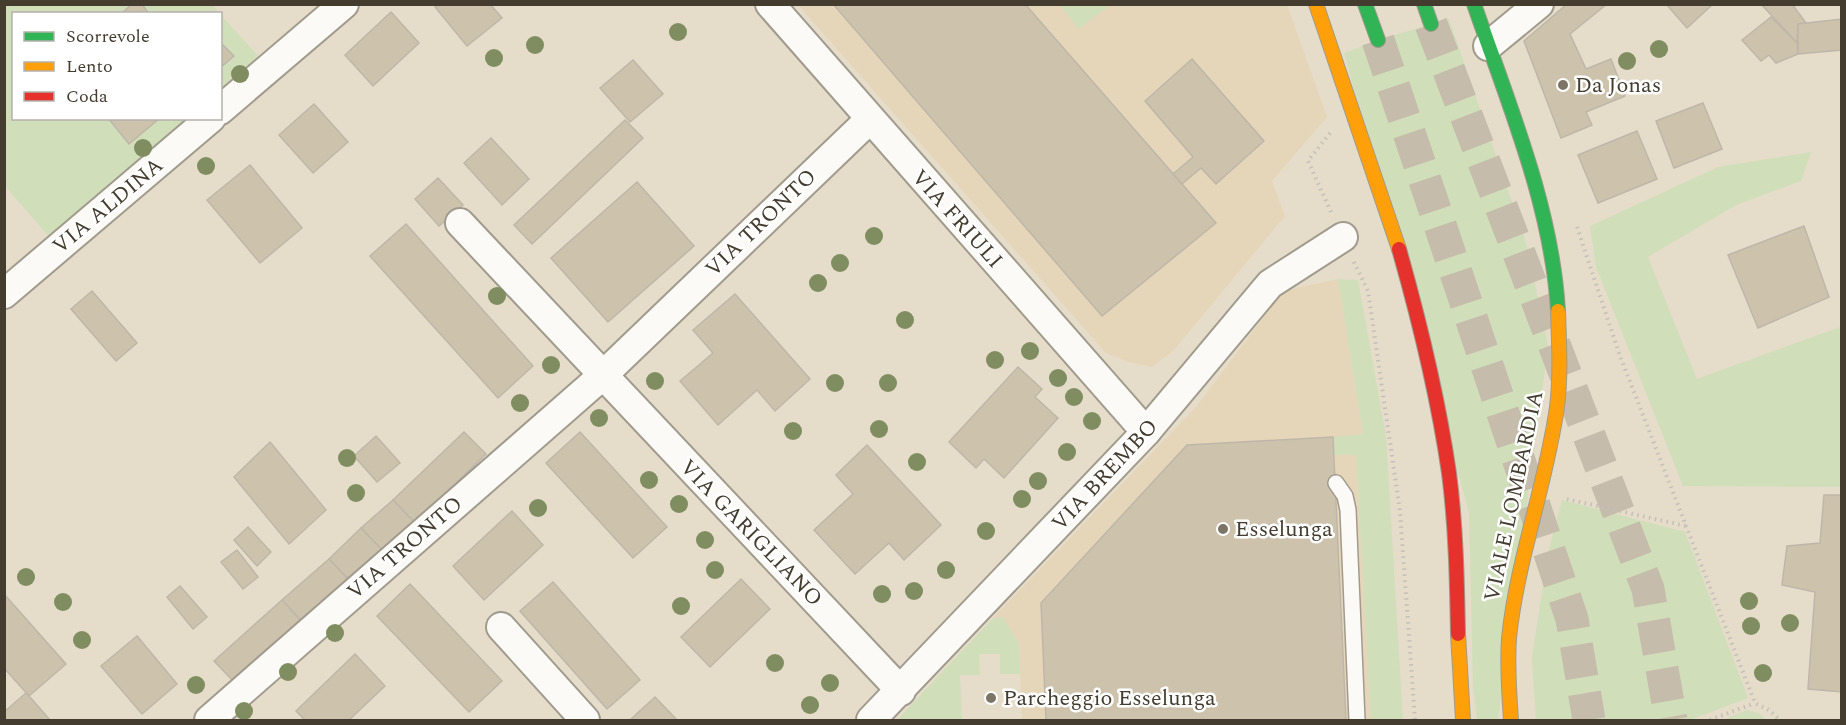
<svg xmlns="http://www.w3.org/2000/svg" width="1846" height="725" font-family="Spectral,serif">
	<rect width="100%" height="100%" fill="#e5dcca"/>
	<!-- built -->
	<g fill="#e6d6b9">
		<polygon points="798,5 1287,5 1327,117 1272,181 1285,216 1174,350 1152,367 1129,362 1106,353"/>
		<polygon points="1338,279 1363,434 1334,454 1356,455 1371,720 1022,720 1019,644 1003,618 992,619 1196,407 1283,291"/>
	</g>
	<!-- green -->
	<g fill="#d1deba">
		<polygon points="212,4 220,14 14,14 14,118 194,119 52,240 5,186 4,5"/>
		<polygon points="1059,5 1110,5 1079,29"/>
		<polygon points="220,14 262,60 220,96"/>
		<polygon points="1449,19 1527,246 1548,346 1498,720 1477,720 1473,687 1469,513 1344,53 1378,40"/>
		<polygon points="1811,152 1801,181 1736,205 1648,257 1697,379 1840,327 1841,487 1683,486 1596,267 1590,226 1718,167"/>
		<polygon points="1338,279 1358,280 1386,436 1403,720 1371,720 1356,455 1334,455 1333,437 1363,434"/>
		<polygon points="1562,500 1685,532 1748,698 1690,720 1536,720 1532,657 1544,579 1554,580 1559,560 1547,557"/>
		<polygon points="1003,617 1019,644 1020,674 1000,674 1000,654 979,654 980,675 960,675 962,720 897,720 992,619"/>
		<polygon points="1747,710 1760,714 1765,720 1723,720"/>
	</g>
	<!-- building -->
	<g fill="#cdc3ad" stroke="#beb7a9" stroke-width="1.5">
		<polygon points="132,4 142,4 149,14 121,14"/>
		<polygon points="439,4 490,4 502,18 467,46 435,7"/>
		<polygon points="833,4 1025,4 1216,223 1102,316"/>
		<polygon points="1567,4 1607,4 1570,34 1586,69 1611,59 1625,96 1586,112 1592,125 1561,138 1524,41"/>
		<polygon points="1666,4 1713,4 1687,28"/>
		<polygon points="1761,4 1792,4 1806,23 1798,24 1797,43"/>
		<polygon points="391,12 419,43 373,86 345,55"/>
		<polygon points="1771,17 1797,43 1798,54 1776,63 1769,55 1761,61 1742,40"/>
		<polygon points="1842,19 1842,50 1798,54 1798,24"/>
		<polygon points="220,42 234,56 220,68"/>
		<polygon points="1192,59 1264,141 1216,184 1201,168 1182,184 1173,174 1193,157 1145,101"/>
		<polygon points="633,60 663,94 630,122 600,88"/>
		<polygon points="1703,103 1722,149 1674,168 1656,121"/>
		<polygon points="314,104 348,142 313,173 279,135"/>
		<polygon points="108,118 160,118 129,144"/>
		<polygon points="625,120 643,138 532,244 514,225"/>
		<polygon points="1637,131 1657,179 1598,203 1578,155"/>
		<polygon points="491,138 529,179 502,205 464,163"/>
		<polygon points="250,165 302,228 260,263 207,200"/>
		<polygon points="438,178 463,205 439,226 415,199"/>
		<polygon points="637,182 694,246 608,322 551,258"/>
		<polygon points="406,224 533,366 498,398 370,256"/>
		<polygon points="1804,226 1829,297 1758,328 1728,255"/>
		<polygon points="92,291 137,343 116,361 71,309"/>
		<polygon points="735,294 810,379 775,411 757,390 718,425 680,381 713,353 693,330"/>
		<polygon points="1018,367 1042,389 1035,397 1058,418 1004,478 984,459 976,468 949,442"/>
		<polygon points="464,432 486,454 415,523 393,500"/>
		<polygon points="580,432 667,527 633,558 546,463"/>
		<polygon points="376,436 400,463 377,482 354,456"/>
		<polygon points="1333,437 1346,720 1046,720 1041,603 1187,445"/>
		<polygon points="270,442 326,510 289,544 234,477"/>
		<polygon points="867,445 941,525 904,560 889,543 855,574 814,530 853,494 836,475"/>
		<polygon points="1824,495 1842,495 1842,692 1808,689 1815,592 1782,585 1787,546 1820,543"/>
		<polygon points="393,500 415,523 383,551 361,528"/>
		<polygon points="512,511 543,545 484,600 453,566"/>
		<polygon points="248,527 271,552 257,566 234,540"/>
		<polygon points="361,528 383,551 351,582 329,559"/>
		<polygon points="237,550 258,577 243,589 221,562"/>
		<polygon points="329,559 351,582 304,624 282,600"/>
		<polygon points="1550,565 1556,566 1554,578 1546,578"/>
		<polygon points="741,579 770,609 710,667 681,637"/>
		<polygon points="553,582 640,680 607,709 520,611"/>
		<polygon points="410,584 502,681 469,712 377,616"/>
		<polygon points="180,586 207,617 193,629 167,597"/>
		<polygon points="4,594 66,664 29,696 4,668"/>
		<polygon points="282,600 304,624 235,683 214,661"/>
		<polygon points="137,636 177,684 142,714 101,666"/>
		<polygon points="355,654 385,686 349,720 305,720 296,711"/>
		<polygon points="26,693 29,696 50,720 4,720 4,712"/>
		<polygon points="655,697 677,720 630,720"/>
	</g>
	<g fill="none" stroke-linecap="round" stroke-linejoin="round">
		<!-- highway-tunnel -->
		<g stroke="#c5bcab" stroke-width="33" stroke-dasharray="33 16" stroke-linecap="butt">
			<polyline points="1431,24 1648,589 1671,720"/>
			<polyline points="1378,40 1572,619 1589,720"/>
		</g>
		<!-- lane casing -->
		<g stroke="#a19b8d" stroke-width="18">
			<polyline id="lane" points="1336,483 1345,496 1348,510 1357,720"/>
		</g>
		<!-- street casing -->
		<g stroke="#a19b8d" stroke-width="32">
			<g id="street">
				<polyline points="770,4 1146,432"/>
				<polyline points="1488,46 1539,4"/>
				<polyline points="220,110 344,4"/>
				<polyline points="460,223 901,691"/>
				<polyline points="4,294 211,118"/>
				<polyline points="501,627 585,720"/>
				<polyline points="209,720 602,376 869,120"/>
				<polyline points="871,720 1146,432 1270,284 1343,237"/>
			</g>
		</g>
		<!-- fast casing -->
		<g stroke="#a19b8d" stroke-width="16">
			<g id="fast">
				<polyline points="1365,4 1378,40"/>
				<polyline points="1424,4 1431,24"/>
				<path d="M 1474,4 C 1508,103 1552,206 1558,311"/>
			</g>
		</g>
		<!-- slow casing -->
		<g stroke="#a19b8d" stroke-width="16">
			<g id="slow">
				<polyline points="1316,4 1399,249"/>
				<polyline points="1458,634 1463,720"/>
				<path d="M 1511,720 C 1509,693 1507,666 1509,638 C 1517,560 1546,485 1557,407 C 1561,375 1559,343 1558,311"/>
			</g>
		</g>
		<!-- jam casing -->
		<g stroke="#a19b8d" stroke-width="16">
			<path id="jam" d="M 1399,249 C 1420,323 1438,397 1449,473 C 1456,527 1457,581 1458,634"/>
		</g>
		<!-- path -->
		<g stroke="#c4c0b9" stroke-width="4" stroke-dasharray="1.5 4.5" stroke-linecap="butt">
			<polyline points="1330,133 1308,161 1331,212"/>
			<polyline points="1577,227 1620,356 1755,703 1769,710 1780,720"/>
			<polyline points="1354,262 1368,291 1400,511 1415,720"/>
			<polyline points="1567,499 1686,526"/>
			<polyline points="1710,720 1755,703"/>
		</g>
		<!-- lane -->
		<use href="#lane" stroke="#fbfaf7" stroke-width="15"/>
		<!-- street -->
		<use href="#street" stroke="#fbfaf7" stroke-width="28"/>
		<!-- fast -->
		<use href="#fast" stroke="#30b455" stroke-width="14"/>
		<!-- slow -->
		<use href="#slow" stroke="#ff9f0a" stroke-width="14"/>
		<!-- jam -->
		<use href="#jam" stroke="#e5322d" stroke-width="14"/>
	</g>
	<!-- trees -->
	<g fill="#7f8d60">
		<circle cx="678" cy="32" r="9"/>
		<circle cx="535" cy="45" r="9"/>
		<circle cx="1659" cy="49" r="9"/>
		<circle cx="494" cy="58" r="9"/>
		<circle cx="1627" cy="61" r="9"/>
		<circle cx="240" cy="74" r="9"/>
		<circle cx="143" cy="148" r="9"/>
		<circle cx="206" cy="166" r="9"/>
		<circle cx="874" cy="236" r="9"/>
		<circle cx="840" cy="263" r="9"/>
		<circle cx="818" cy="283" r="9"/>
		<circle cx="497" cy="296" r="9"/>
		<circle cx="905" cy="320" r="9"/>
		<circle cx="1030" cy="351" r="9"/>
		<circle cx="995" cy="360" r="9"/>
		<circle cx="551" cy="365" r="9"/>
		<circle cx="1058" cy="378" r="9"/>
		<circle cx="655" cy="381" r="9"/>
		<circle cx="835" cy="383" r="9"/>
		<circle cx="888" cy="383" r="9"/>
		<circle cx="1074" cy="397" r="9"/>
		<circle cx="520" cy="403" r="9"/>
		<circle cx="599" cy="418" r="9"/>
		<circle cx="1092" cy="421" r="9"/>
		<circle cx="879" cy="429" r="9"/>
		<circle cx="793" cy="431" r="9"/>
		<circle cx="1067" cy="452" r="9"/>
		<circle cx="347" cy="458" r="9"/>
		<circle cx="917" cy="462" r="9"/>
		<circle cx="649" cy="480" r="9"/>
		<circle cx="1038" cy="481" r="9"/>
		<circle cx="356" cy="493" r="9"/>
		<circle cx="1022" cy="499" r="9"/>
		<circle cx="679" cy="504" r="9"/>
		<circle cx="538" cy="508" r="9"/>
		<circle cx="986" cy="531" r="9"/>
		<circle cx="705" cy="540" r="9"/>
		<circle cx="715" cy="570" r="9"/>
		<circle cx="946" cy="570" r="9"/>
		<circle cx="26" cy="577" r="9"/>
		<circle cx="914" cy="591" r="9"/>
		<circle cx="882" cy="594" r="9"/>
		<circle cx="1749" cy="601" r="9"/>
		<circle cx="63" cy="602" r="9"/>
		<circle cx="681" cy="606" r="9"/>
		<circle cx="1790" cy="623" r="9"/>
		<circle cx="1751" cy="626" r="9"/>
		<circle cx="335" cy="633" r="9"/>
		<circle cx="82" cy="640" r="9"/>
		<circle cx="775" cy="663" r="9"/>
		<circle cx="288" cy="672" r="9"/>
		<circle cx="1763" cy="673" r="9"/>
		<circle cx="830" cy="683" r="9"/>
		<circle cx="196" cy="685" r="9"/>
		<circle cx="810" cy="705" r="9"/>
		<circle cx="244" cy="711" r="9"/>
	</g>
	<!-- markers -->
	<g fill="#7c7465" stroke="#fff" stroke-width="2">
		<circle cx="1563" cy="85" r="6"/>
		<circle cx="1223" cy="529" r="6"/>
		<circle cx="991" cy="698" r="6"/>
	</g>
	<g text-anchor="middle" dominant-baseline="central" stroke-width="5" stroke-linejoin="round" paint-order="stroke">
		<!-- poi labels -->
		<g font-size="22" fill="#433c2f" stroke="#fff" text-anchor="start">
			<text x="1575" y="85">Da Jonas</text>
			<text x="1235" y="529">Esselunga</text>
			<text x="1003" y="698">Parcheggio Esselunga</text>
		</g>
		<!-- street labels -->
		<g font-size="22" fill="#433c2f" stroke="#fff">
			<text transform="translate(108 206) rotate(-40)">VIA ALDINA</text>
			<text transform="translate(957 219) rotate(48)">VIA FRIULI</text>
			<text transform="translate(761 223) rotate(-44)">VIA TRONTO</text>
			<text transform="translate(1105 475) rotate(-47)">VIA BREMBO</text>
			<text transform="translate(1514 496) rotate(-78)">VIALE LOMBARDIA</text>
			<text transform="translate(751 533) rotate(46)">VIA GARIGLIANO</text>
			<text transform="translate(405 548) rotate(-41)">VIA TRONTO</text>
		</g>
	</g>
	<!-- border -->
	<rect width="1846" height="725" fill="none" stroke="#433c2f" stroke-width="12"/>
	<!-- legend -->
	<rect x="12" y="12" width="210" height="108" fill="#ffffff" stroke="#b4b1ac" stroke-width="1.5"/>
	<rect x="24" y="32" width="30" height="9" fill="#30b455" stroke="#b4b1ac" stroke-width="1.5"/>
	<text x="66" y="42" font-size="18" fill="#433c2f">Scorrevole</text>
	<rect x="24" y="62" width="30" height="9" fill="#ff9f0a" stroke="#b4b1ac" stroke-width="1.5"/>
	<text x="66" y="72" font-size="18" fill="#433c2f">Lento</text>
	<rect x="24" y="92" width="30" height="9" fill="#e5322d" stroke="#b4b1ac" stroke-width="1.5"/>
	<text x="66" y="102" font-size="18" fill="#433c2f">Coda</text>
</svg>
